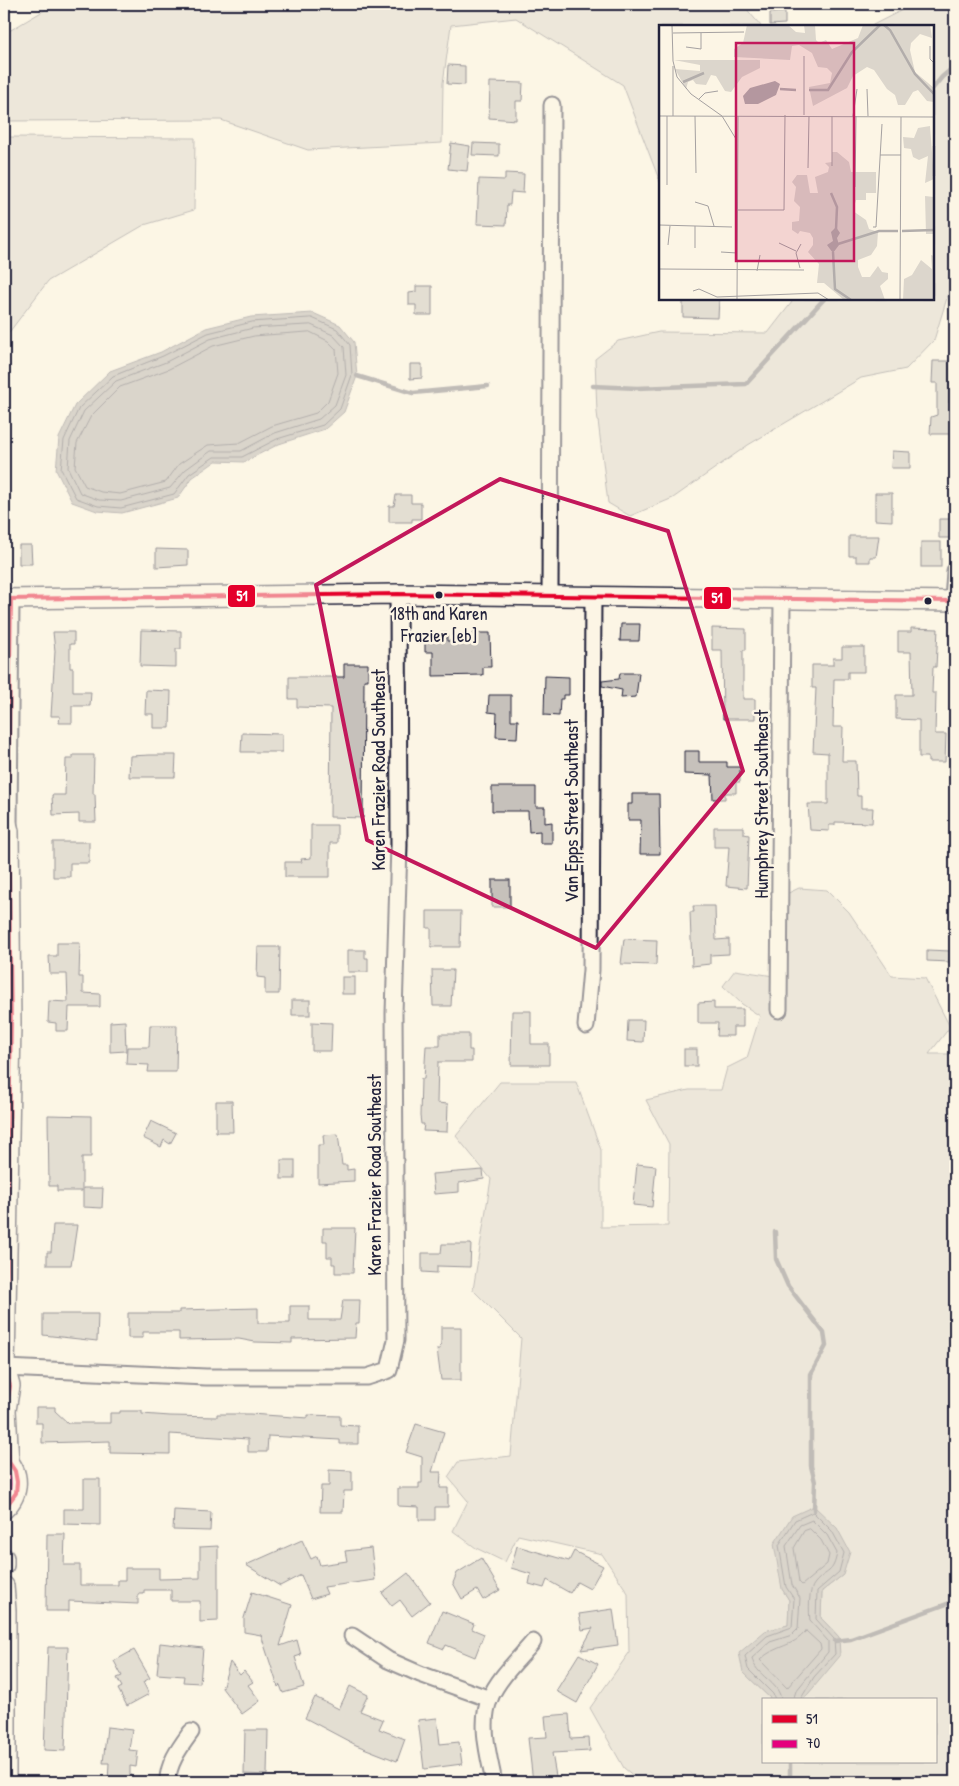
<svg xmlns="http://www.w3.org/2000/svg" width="959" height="1786" font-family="'Patrick Hand',sans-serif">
	<rect width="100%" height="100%" fill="#fcf5e5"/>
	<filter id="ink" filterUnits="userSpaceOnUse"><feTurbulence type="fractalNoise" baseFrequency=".02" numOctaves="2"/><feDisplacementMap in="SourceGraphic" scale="10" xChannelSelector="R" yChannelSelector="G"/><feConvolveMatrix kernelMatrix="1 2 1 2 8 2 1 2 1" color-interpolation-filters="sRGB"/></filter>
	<g filter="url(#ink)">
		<!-- green -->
		<g fill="#dcd6cc" stroke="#7f7c84" fill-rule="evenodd">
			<polygon points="55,4 745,4 749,12 761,26 660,26 660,182 623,85 516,18 451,25 443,83 442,143 308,150 221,120 4,121 4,34"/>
			<polygon points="914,4 955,4 955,272 934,340 906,369 861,378 748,445 673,498 630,516 608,503 597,412 595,359 618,341 659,332 768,333 792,302 791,299 933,299 933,26 871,26"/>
			<polygon points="4,137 195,138 194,210 144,225 48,281 4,339"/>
			<path d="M 799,888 L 827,890 L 849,912 L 892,976 L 925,978 L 950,1027 L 929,1054 L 955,1054 L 955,1311 L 950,1317 L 950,1374 L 955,1380 L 955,1782 L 641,1782 L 624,1768 L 590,1708 L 629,1653 L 628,1593 L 602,1554 L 518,1535 L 505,1562 L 476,1548 L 453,1531 L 468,1501 L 448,1477 L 458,1462 L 511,1456 L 521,1338 L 473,1290 L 491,1179 L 456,1136 L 500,1082 L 576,1082 L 601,1150 L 601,1227 L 668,1226 L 669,1144 L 646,1100 L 689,1090 L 721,1090 L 727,1068 L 747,1058 L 760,1016 L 742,1004 L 723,986 L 735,970 L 780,977 L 780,897 ZM 843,1575 L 822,1591 L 821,1618 L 839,1637 L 818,1680 L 803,1700 L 935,1700 L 935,1762 L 763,1762 L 763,1700 L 772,1700 L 743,1672 L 765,1631 L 788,1625 L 789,1600 L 782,1589 Z"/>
		</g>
		<!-- water -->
		<g fill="#b2adab" stroke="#78757e">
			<polygon points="313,313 340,325 354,342 357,376 344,412 325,429 279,444 244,462 216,461 192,478 178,498 122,513 97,511 72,502 56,470 59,438 75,405 110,371 161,352 206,328 251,317"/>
			<polygon points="814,1506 837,1528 850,1552 843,1575 822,1591 821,1618 839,1637 840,1656 803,1700 772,1700 743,1672 739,1653 765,1631 788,1625 789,1600 782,1589 774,1544 792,1516"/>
		</g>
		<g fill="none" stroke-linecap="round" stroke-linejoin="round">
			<!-- shore -->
			<g stroke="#5c5a68" stroke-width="1">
				<polygon points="312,318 337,329 350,345 352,375 340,409 323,425 277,439 242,457 214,457 189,474 174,494 121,508 98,506 76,498 61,469 64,440 79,408 113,376 163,356 208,333 252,322"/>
				<polygon points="311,325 333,335 344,347 346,375 335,405 319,419 275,433 241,451 211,451 185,470 170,488 121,501 99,500 80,493 68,468 70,441 84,411 116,381 166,362 210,339 253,328"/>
				<polygon points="310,332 328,341 336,349 338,373 328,401 316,413 272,426 239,443 208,445 179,464 166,482 120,494 101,492 85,486 75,467 77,443 91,416 120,387 169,369 213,346 254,336"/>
				<polygon points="810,1529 821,1540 829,1555 827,1564 802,1585 799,1582 794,1548 804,1531"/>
				<path d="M 806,1631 L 820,1644 L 821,1649 L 787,1688 L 760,1660 C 776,1644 793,1648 806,1631 Z"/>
				<polyline points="775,1700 773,1694 748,1669 745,1656 767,1636 792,1627 794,1599 786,1587 779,1545 795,1520 813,1512 832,1531 844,1553 839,1572 817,1591 816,1619 834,1639 835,1654 814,1677 800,1700"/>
				<path d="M 781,1700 C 780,1682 755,1676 752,1658 L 770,1642 L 792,1635 L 798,1629 L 800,1598 L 792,1585 L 786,1546 L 800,1525 L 812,1520 L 827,1535 L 837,1553 C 833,1575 827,1569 815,1583 C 808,1590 809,1612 810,1621 L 828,1641 L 828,1652 L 796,1691 L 793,1700"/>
			</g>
			<!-- stream -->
			<g stroke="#78757e" stroke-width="4.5">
				<polyline points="933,88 942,77 955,66"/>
				<polyline points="357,376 413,393 488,386"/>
				<polyline points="593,386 637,388 746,384 824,299"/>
				<polyline points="775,1232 776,1259 788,1286 824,1333 826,1346 811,1374 811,1466 815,1482 814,1510"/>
				<polyline points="835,1641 851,1639 955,1601"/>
				<polyline points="790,1782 790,1762"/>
			</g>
		</g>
		<!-- building -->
		<g fill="#c6c1bb" stroke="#22223b">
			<polygon points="785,12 785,24 770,25 770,13"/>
			<polygon points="448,65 465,66 465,85 447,84"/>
			<polygon points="490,82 523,83 522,101 516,101 516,120 489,118"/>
			<polygon points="451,143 470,146 467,171 448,169"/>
			<polygon points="473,143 499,144 499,156 472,155"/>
			<polygon points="505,173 524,174 523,193 511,192 510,205 507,205 506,225 477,224 479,179 505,180"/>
			<polygon points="416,286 432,286 432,315 416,315 416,305 409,305 409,293 416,292"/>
			<polygon points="683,299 719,299 718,318 683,317"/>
			<polygon points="933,361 949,361 949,403 955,403 955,429 951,429 951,434 930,434 931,417 937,415 937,383 932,383"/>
			<polygon points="410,364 422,364 422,378 410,379"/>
			<polygon points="892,451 910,452 910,468 891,468"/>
			<polygon points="875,493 892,493 892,521 875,520"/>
			<polygon points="396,495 411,495 411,503 421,503 421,519 412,519 412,522 389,522 389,506 394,506"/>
			<polygon points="939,519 953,519 952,538 939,538"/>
			<polygon points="849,536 879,536 876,557 870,557 870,562 856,562 856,556 849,556"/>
			<rect x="921" y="542" width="20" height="25"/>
			<polygon points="19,545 31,545 32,564 19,564"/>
			<polygon points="156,549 188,550 188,565 156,567"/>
			<polygon points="621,624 640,624 639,641 620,641"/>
			<polygon points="712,628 746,629 746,650 743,650 743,699 755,699 755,719 723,719 722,650 712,650"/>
			<polygon points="911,628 938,629 936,667 933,667 932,693 936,693 935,734 946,734 945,762 928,762 928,757 919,757 919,720 896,719 896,695 912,695 911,652 898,652 898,632 911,632"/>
			<polygon points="141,630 181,631 181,649 176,649 176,667 140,666"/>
			<polygon points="53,632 74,632 74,644 70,644 70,668 73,668 73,692 91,692 90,706 72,706 72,723 59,723 60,716 51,716 55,651"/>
			<polygon points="425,633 447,633 447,641 473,641 473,633 490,633 491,667 483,667 483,675 433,676 433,652 425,652"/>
			<polygon points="842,647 864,647 864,672 848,672 848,679 834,679 833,727 843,727 842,761 856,761 857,796 861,796 861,808 873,808 872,823 835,822 835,825 829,825 829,831 810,830 808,804 828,804 828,753 813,752 816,688 812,688 812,665 833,665 833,658 842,658"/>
			<polygon points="344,664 368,664 368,680 364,680 363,818 330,817 331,708 297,707 297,699 289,699 289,677 344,677"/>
			<polygon points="620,673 639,673 636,697 621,698 622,690 602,686 602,681 619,679"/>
			<polygon points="545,676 569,677 569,695 563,695 563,699 560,699 559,716 544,715"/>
			<polygon points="146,690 171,691 170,728 153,728 153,714 145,714"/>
			<polygon points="489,695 511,695 511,720 518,720 517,738 496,737 497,713 488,712"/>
			<polygon points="242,733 282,734 282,752 241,752"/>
			<polygon points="684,751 699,751 699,762 727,762 727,767 740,767 740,782 736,782 736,793 725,793 725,799 713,799 712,775 684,774"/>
			<polygon points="73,755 94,755 93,794 95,794 96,822 79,822 79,814 53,815 52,795 65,795 66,759 73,759"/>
			<polygon points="150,755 176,755 175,777 129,777 130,756"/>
			<polygon points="492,787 536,787 536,807 545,807 545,823 552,822 552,843 540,843 540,831 529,832 528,811 492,811"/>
			<polygon points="632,794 659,794 660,854 640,854 641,820 628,820 628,804 632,804"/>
			<polygon points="311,825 337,825 337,843 330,843 330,877 285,877 285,862 302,862 301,859 311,858"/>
			<polygon points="714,827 744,827 744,834 749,835 747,888 726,886 729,847 714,847"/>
			<polygon points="53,842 89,842 89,863 70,863 70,877 53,877"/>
			<rect x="492" y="880" width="18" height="27"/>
			<polygon points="693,906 715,906 716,940 729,939 729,954 710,955 710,964 692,966 690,912 694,912"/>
			<polygon points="427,911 461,911 460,947 431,947 431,928 427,928"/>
			<polygon points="624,939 657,940 656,965 621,964"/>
			<polygon points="57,943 80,943 79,977 83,977 83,993 100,994 100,1007 69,1007 68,1031 56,1031 56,1023 48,1022 49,1001 68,1002 67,974 50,974 49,956 57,956"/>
			<polygon points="258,947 280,947 279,994 265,994 265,978 257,977"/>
			<polygon points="348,950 365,950 365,958 368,958 368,972 348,972"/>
			<polygon points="927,950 950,951 949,962 927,961"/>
			<polygon points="432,970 453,970 451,1006 433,1006"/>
			<rect x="342" y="977" width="13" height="17"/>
			<rect x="292" y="1000" width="18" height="15"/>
			<polygon points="714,1002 714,1009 743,1009 743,1027 733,1027 733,1036 717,1036 718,1023 698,1023 698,1003"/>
			<polygon points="512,1011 531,1011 531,1044 549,1044 549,1065 511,1065"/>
			<polygon points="628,1020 644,1020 643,1042 627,1041"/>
			<polygon points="125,1021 126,1051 110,1052 110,1022"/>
			<polygon points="312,1022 332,1023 331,1051 312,1051"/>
			<polygon points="150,1025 177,1025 176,1072 148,1072 149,1065 126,1064 127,1047 149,1047"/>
			<polygon points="440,1034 469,1034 469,1050 472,1050 472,1062 438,1062 437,1103 448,1104 447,1132 423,1131 424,1124 421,1124 420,1116 421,1079 424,1079 426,1046 440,1046"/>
			<rect x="684" y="1049" width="13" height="17"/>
			<polygon points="216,1101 232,1101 233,1132 216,1132"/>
			<polygon points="48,1115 91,1116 91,1157 82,1157 82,1191 57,1191 57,1186 49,1186"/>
			<polygon points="151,1121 176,1133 170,1144 164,1140 161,1147 143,1138"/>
			<polygon points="338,1134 342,1165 347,1165 347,1170 354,1169 354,1181 318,1183 318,1145 324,1145 323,1135"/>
			<rect x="281" y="1160" width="14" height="19"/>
			<polygon points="637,1164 656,1166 652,1207 633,1205"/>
			<polygon points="483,1170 484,1179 459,1183 459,1192 434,1194 432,1174"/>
			<polygon points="83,1188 103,1188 102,1208 83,1207"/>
			<polygon points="53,1225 77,1225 71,1265 47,1265 47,1252 51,1252"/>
			<polygon points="323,1228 355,1228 353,1273 335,1273 335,1264 332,1264 332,1257 327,1257 327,1241 323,1241"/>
			<polygon points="442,1244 471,1244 470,1267 437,1266 437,1273 422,1272 422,1253 441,1253"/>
			<polygon points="343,1300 360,1300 359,1323 356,1323 355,1338 292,1339 292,1343 255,1342 239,1339 179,1340 179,1332 143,1332 143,1338 128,1338 128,1313 179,1313 179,1310 258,1308 258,1323 290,1323 290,1306 309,1306 309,1320 340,1320"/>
			<polygon points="43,1314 98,1314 97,1341 43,1335"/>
			<polygon points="441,1327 461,1327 461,1380 441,1380 437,1349 440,1349 441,1343"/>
			<polygon points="36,1407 55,1407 55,1411 68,1423 110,1423 110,1413 120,1413 120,1411 142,1411 142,1414 170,1416 217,1417 217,1414 250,1414 308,1418 308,1415 340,1416 340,1425 358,1426 358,1444 340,1444 340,1440 268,1436 267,1452 248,1452 248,1439 170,1434 170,1454 110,1453 110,1441 42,1443 42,1423 36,1423"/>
			<polygon points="416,1424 444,1432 432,1472 441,1472 440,1488 448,1488 448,1507 435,1507 435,1520 419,1520 419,1507 398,1506 398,1488 419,1488 419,1483 422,1483 422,1457 406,1452"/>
			<polygon points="329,1470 352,1471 352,1491 344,1491 343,1512 320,1512 321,1486 329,1486"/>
			<polygon points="84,1479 100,1479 100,1525 64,1524 64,1509 84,1509"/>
			<polygon points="174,1510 211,1512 210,1531 173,1530"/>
			<polygon points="47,1534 65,1534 64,1565 80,1565 80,1585 118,1585 118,1580 125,1580 125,1568 159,1568 159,1579 200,1578 200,1547 218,1546 218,1621 200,1622 200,1601 171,1601 171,1590 144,1590 144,1594 138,1594 138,1604 69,1601 69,1611 46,1611"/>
			<polygon points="302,1540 311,1559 317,1556 320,1565 347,1561 345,1551 371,1548 375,1580 324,1587 327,1594 311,1599 301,1575 280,1586 246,1565"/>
			<polygon points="517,1546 569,1561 574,1551 603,1566 590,1589 577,1582 570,1593 547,1580 544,1588 529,1584 531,1574 511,1568"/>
			<polygon points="481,1558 500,1590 483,1600 477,1590 462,1599 453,1583 457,1573"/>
			<polygon points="408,1573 430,1602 412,1616 400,1600 392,1606 382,1593"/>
			<polygon points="252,1592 292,1605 280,1646 297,1640 301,1655 295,1657 304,1687 283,1693 280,1685 278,1687 261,1635 244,1632 244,1618"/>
			<polygon points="613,1609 618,1645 581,1650 593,1628 582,1630 579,1614"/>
			<polygon points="442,1611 474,1624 472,1629 484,1634 475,1657 446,1645 444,1649 429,1643"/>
			<polygon points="160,1643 203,1648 200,1683 183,1682 184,1676 157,1674"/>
			<polygon points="48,1647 68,1647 65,1751 44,1750"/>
			<polygon points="134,1650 150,1678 143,1682 149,1694 127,1706 118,1689 122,1687 117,1678 122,1676 114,1661"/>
			<polygon points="579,1654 598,1664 577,1703 556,1691"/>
			<polygon points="230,1662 240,1675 244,1671 253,1682 248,1685 260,1701 242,1714 222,1688"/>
			<polygon points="350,1686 368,1695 360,1711 383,1720 379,1729 405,1739 397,1761 356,1745 305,1718 315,1697 339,1709"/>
			<polygon points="569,1714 571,1739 589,1738 590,1751 552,1753 557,1782 533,1782 528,1738 547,1737 545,1716"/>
			<polygon points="437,1718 440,1744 459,1742 462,1764 424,1769 418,1720"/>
			<polygon points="107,1727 132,1730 129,1750 138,1751 136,1767 130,1766 130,1782 108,1782 109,1763 103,1763"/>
			<polygon points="245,1730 268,1730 267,1775 244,1774"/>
		</g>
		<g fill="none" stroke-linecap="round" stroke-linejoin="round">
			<!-- minor casing -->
			<g stroke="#22223b" stroke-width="19">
				<g id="minor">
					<polyline points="550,595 552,105"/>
					<polyline points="953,601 955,571"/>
					<polyline points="9,825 11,599"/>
					<polyline points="779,1010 782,598"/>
					<polyline points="586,1026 591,970 593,596"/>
					<polyline points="5,1368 206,1377 367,1377 389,1370 396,1340 394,1013 399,845 398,594"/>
					<polyline points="352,1636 388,1660 420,1674 490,1699"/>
					<path d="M 168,1782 C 167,1764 181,1746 191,1732"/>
					<path d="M 494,1782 C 489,1757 479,1723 490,1698 C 499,1677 519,1659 533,1642"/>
				</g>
			</g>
			<!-- tertiary casing -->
			<g stroke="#22223b" stroke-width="22">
				<g id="tertiary">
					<polyline points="4,599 398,594 955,601"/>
					<polyline points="4,813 9,831 11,1023 5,1368 10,1386 6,1410 9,1462"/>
					<path d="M 4,1457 C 21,1472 20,1494 4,1509"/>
					<polyline points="4,1558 4,1565"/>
					<polyline points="4,1586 6,1611 6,1782"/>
				</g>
			</g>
			<!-- minor -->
			<use href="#minor" stroke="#fcf5e5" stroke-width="15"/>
			<!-- tertiary -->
			<use href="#tertiary" stroke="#fcf5e5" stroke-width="19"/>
			<!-- bus-1 casing -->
			<g stroke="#fcf5e5" stroke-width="8">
				<g id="bus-1">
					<polyline points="4,599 398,594 955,601"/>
					<polyline points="4,1509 16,1493 17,1482 15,1471 9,1462 6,1410 10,1386 5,1368 11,1023 8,804 11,599"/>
				</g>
			</g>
			<!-- bus-2 casing -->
			<g stroke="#fcf5e5" stroke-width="8">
				<g id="bus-2">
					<polyline points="4,927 4,1080"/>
					<path d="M 4,1465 C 13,1479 11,1489 4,1504"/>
				</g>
			</g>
			<!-- bus-1 -->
			<use href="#bus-1" stroke="#e4002b" stroke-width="4"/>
			<!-- bus-2 -->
			<use href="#bus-2" stroke="#e5007d" stroke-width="4"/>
		</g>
	</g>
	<!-- marked area -->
	<path d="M0 0H959V1786H0ZM 500,479 L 668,531 L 743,771 L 596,948 L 367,840 L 316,585 Z" fill="#fcf5e5" fill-opacity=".55" fill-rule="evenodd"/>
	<path fill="none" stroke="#c2185b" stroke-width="4" stroke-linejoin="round" d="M 500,479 L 668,531 L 743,771 L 596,948 L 367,840 L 316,585 Z"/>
	<!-- markers -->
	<g fill="#22223b" stroke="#fcf5e5" stroke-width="2">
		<circle cx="439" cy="595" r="4.5"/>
		<circle cx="928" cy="601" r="4.5"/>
	</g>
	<g text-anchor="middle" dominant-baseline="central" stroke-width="5" stroke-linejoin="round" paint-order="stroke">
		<!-- bus labels -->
		<g font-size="18" fill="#22223b" stroke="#fcf5e5">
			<text x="439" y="613">18th and Karen<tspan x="439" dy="22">Frazier [eb]</tspan></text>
		</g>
		<!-- street labels -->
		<g font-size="19" fill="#22223b" stroke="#fcf5e5">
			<text transform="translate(378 770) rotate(-90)">Karen Frazier Road Southeast</text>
			<text transform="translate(761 804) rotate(-90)">Humphrey Street Southeast</text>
			<text transform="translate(571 811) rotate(-90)">Van Epps Street Southeast</text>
			<text transform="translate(374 1175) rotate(-90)">Karen Frazier Road Southeast</text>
		</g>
	</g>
	<!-- overview -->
	<g transform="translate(659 25)">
		<rect width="275" height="275" fill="#fcf5e5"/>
		<path d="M 88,0 L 129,0 L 137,7 L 146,8 L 145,0 L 156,0 L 157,15 L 160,18 L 167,15 L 173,24 L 199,13 L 204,0 L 271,0 L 273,13 L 261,9 L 252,18 L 251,25 L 256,47 L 275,63 L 275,77 L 268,76 L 259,65 L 254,67 L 246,80 L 239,80 L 236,70 L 228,64 L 215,45 L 208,42 L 194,51 L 188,63 L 154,81 L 150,62 L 171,58 L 173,48 L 168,43 L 159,42 L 153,28 L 140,20 L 133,21 L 131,35 L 75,32 L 75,24 L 84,18 ZM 15,35 L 101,35 L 101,43 L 83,52 L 72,67 L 66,66 L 57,51 L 52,50 L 47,60 L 37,59 L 34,55 L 29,57 L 27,64 L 16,44 L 41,46 L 41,40 ZM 271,101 L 275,154 L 266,158 L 269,131 L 260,135 L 254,132 L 252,124 L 245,123 L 244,112 L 255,113 L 259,103 ZM 173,127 L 178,127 L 190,137 L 192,147 L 217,147 L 217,168 L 207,168 L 207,175 L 197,175 L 194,186 L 207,195 L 210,204 L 219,207 L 218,221 L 212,230 L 199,235 L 199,242 L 203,252 L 211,252 L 219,241 L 223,247 L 229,248 L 229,254 L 221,261 L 226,275 L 185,275 L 165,258 L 158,258 L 160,239 L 149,227 L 154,220 L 154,213 L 151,208 L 141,206 L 139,209 L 133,205 L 133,197 L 140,196 L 141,182 L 135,176 L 137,162 L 133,157 L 138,150 L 148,150 L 151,168 L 159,168 L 156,152 L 169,147 L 170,142 L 166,138 L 173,137 ZM 266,171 L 275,172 L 275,209 L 267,209 ZM 272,230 L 275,231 L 275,275 L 244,275 L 245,254 L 253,250 L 262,235 L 273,244 Z" fill="#dcd6cc"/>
		<path d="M 116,56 L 121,59 L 117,70 L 99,79 L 86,79 L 84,71 L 91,63 ZM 177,202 L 181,208 L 178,213 L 180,220 L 174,228 L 168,220 L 174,216 L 172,207 Z" fill="#b2adab"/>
		<path fill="none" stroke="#b2adab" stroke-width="2.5" d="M 225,0 L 231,5 L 256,49 L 275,69M 24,57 L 45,48M 121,64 L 137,65M 150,65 L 169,65 L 193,27 L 221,0M 275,151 L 275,121M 172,168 L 178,182 L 177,204M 243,206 L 275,205M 179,219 L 220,206 L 239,206M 174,227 L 176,264 L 192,275"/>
		<path fill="none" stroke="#a5a1a1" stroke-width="1" d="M 13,0 L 14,36 L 18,52 L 32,69 L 63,91 L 77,114M 14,8 L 85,7M 271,21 L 271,34 L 275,38M 27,22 L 42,24 L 42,8M 208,64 L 209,91M 40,74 L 46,68 L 59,66M 145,90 L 145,31M 0,91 L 275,92M 14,91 L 14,41M 36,91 L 37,148M 194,91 L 198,64M 221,130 L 242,130M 173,141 L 173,91M 149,143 L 150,91M 8,160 L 8,91M 196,162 L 197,91M 36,177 L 49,181 L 55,201M 78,185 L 125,185 L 126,90M 0,200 L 73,202M 214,202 L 217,202 L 223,99M 120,218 L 137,226M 9,220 L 11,201M 36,223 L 36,201M 62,227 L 78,228M 141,243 L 137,228 L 142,219M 0,244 L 145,245M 98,246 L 101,230M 34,266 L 40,264 L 58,272 L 159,268 L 170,275M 78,275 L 79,91M 241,275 L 242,92"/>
		<path fill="#c2185b" fill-opacity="0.15" stroke="#c2185b" stroke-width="2.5" d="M 77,18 L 195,18 L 195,236 L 77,236 Z"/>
		<rect width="275" height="275" fill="none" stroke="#22223b" stroke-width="2.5"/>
	</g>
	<g stroke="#fcf5e5" stroke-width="2">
		<rect x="227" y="584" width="29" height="24" rx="5" fill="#e4002b"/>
		<rect x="703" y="586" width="29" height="24" rx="5" fill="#e4002b"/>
	</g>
	<g font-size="14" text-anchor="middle" font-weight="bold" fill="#fff">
		<text x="242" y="601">51</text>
		<text x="717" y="603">51</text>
	</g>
	<!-- margin -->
	<rect width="959" height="1786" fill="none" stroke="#fcf5e5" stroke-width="20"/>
	<rect x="10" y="10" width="939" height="1766" fill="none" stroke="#22223b" stroke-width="2" filter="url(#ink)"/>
	<!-- legend -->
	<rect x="762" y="1698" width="175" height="65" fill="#fcf5e5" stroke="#a5a1a1"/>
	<rect x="772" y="1715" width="25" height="8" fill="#e4002b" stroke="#a5a1a1"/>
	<text x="806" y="1724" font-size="15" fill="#22223b">51</text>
	<rect x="772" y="1740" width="25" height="8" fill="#e5007d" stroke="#a5a1a1"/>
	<text x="806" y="1748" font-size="15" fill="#22223b">70</text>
</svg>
